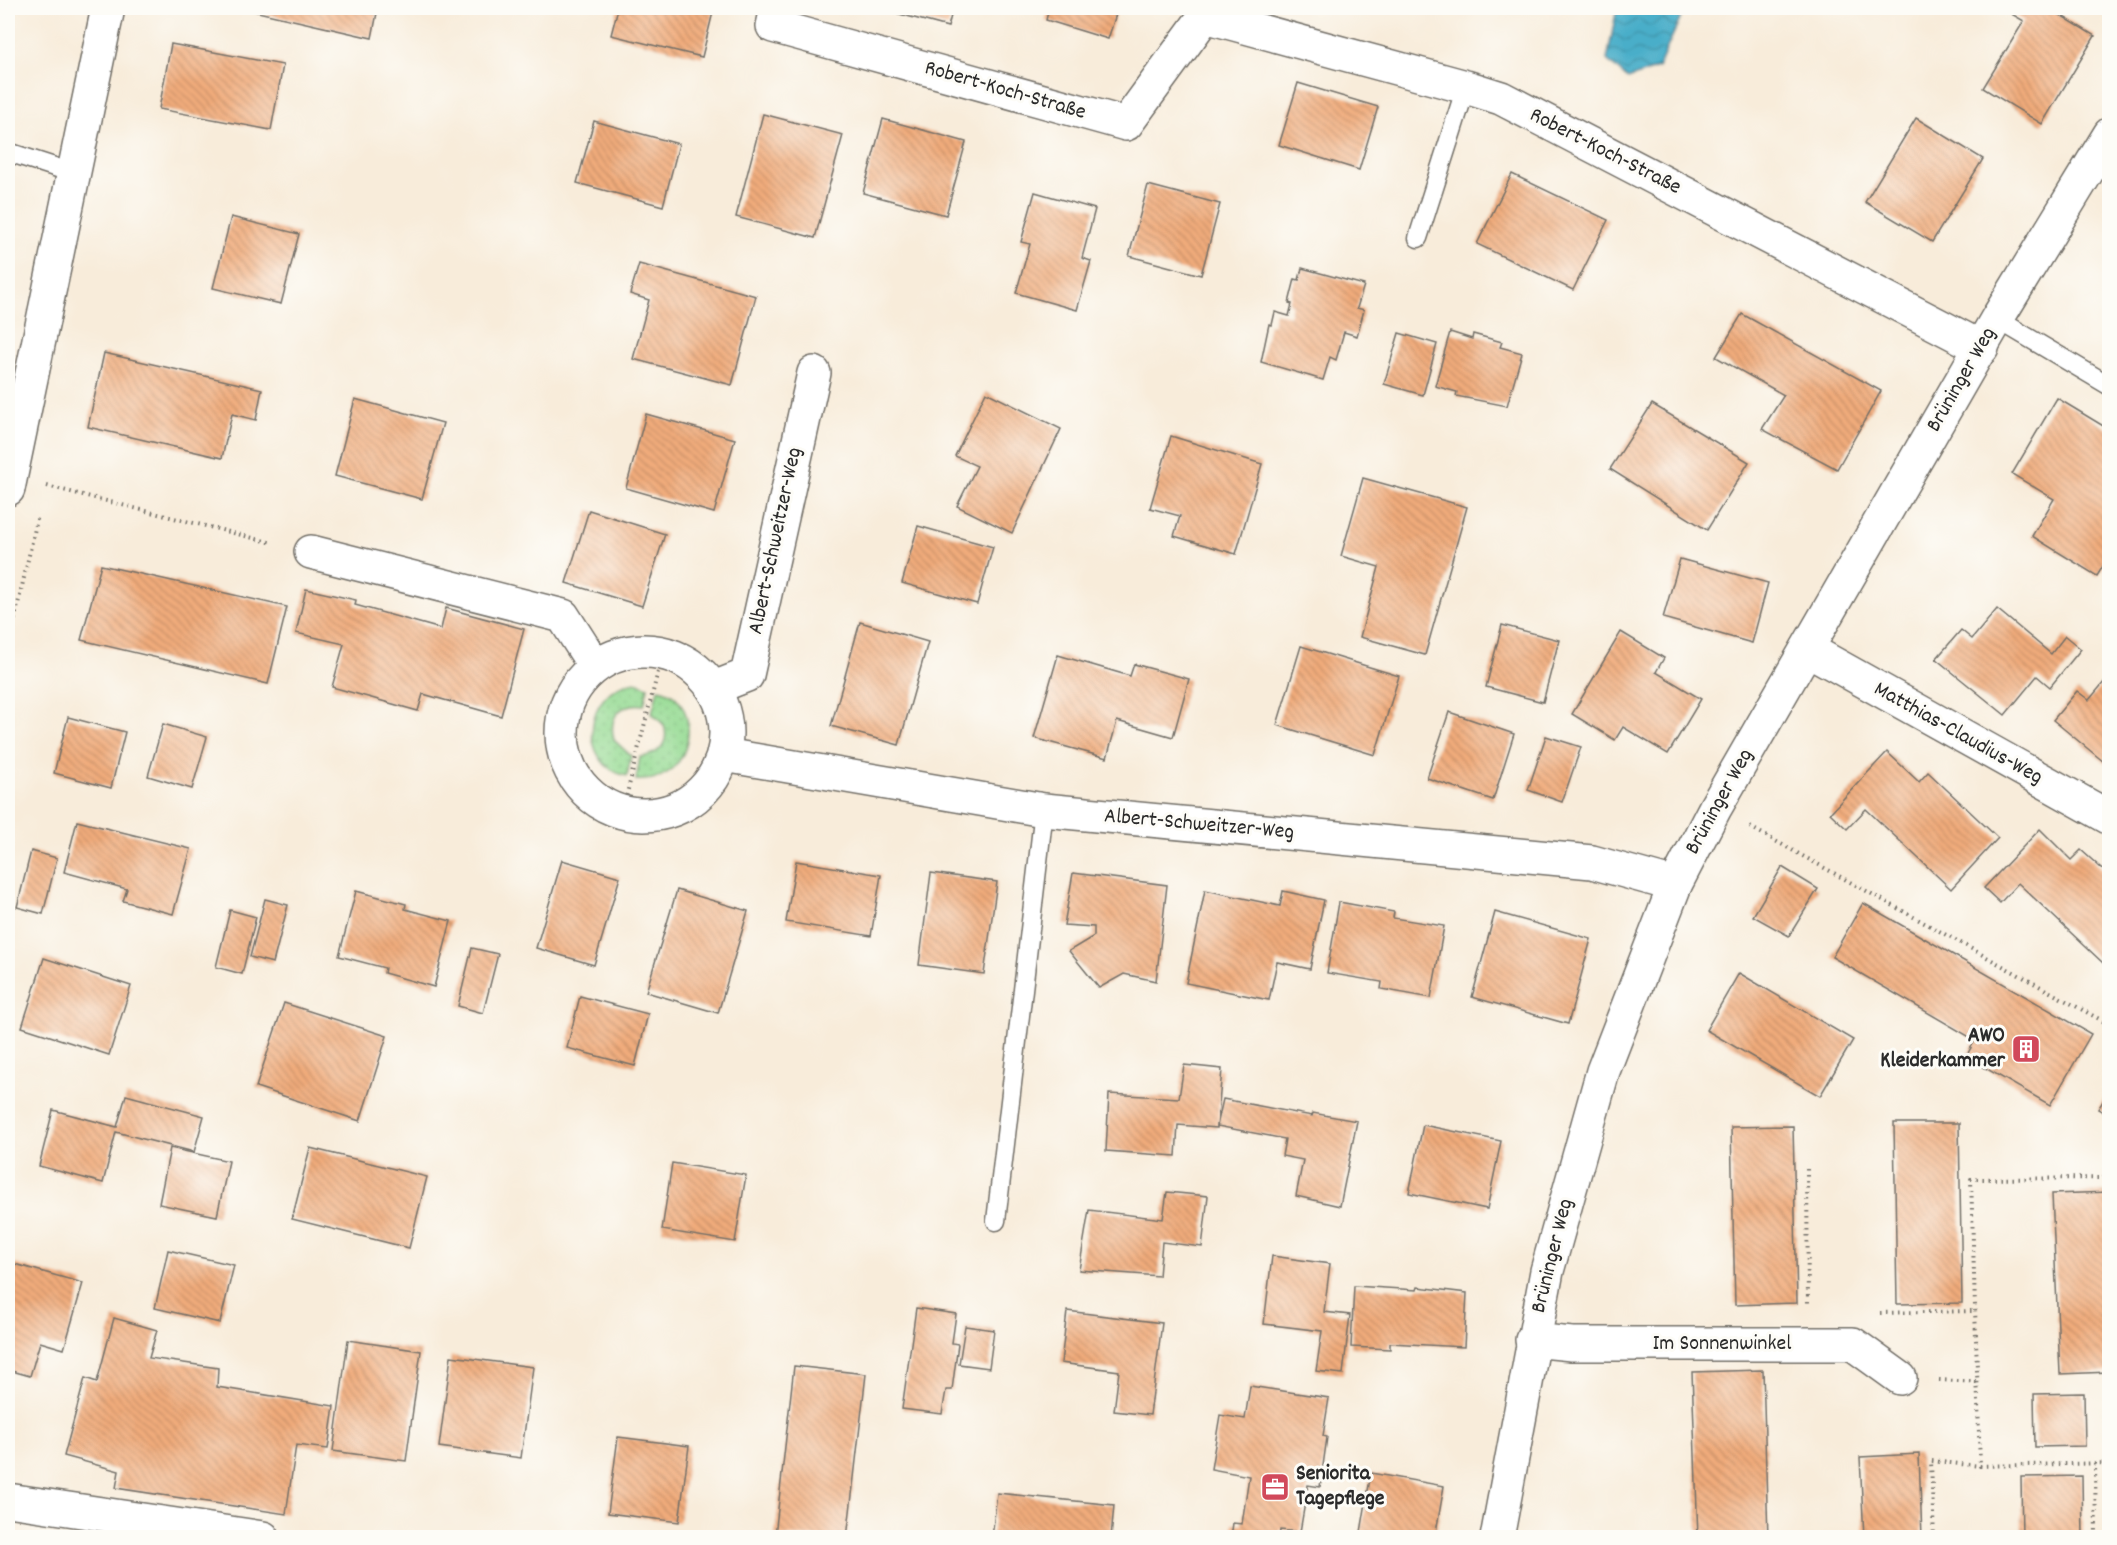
<svg xmlns="http://www.w3.org/2000/svg" width="2117" height="1545" font-family="Dekko,sans-serif">
	<defs>
		<pattern id="grass-dots" width="8" height="8" patternUnits="userSpaceOnUse" patternTransform="scale(1.5)"><rect width="8" height="8" fill="#97db94"/><path d="M2 2h.1M6 6h.1" fill="none" stroke="#82bc80" stroke-width="1.8" stroke-linecap="round"/></pattern>
		<pattern id="water-waves" width="16" height="10" patternUnits="userSpaceOnUse" patternTransform="scale(1.5)"><rect width="16" height="10" fill="#49aec9"/><path d="M0 5q4-4 8 0t8 0" fill="none" stroke="#3d8ea3"/></pattern>
		<pattern id="building-back-hatch" width="6" height="6" patternUnits="userSpaceOnUse" patternTransform="scale(1.5)"><rect width="6" height="6" fill="#f1ac7b"/><path d="M-1 5l2 2M0 0l6 6M5-1l2 2" fill="none" stroke="#c38c65"/></pattern>
	</defs>
	<rect width="100%" height="100%" fill="#fdfcf7"/>
	<filter id="ink" filterUnits="userSpaceOnUse"><feTurbulence type="fractalNoise" baseFrequency=".0167" numOctaves="2"/><feDisplacementMap in="SourceGraphic" scale="12" xChannelSelector="R" yChannelSelector="G"/><feConvolveMatrix kernelMatrix="1 2 1 2 8 2 1 2 1" color-interpolation-filters="sRGB"/></filter>
	<filter id="wash" filterUnits="userSpaceOnUse"><feTurbulence type="fractalNoise" baseFrequency=".008" numOctaves="4" result="noise"/><feDisplacementMap in="SourceGraphic" scale="24" xChannelSelector="R" yChannelSelector="G"/><feGaussianBlur stdDeviation="1.35" result="paint"/><feColorMatrix in="noise" values="0 0 0 0 0 0 0 0 0 0 0 0 0 0 0 0 0 1.4 0 .05"/><feComposite in="paint" operator="in"/></filter>
	<g filter="url(#wash)">
		<rect width="100%" height="100%" fill="#f8ecda"/>
		<!-- grass -->
		<g fill="url(#grass-dots)" stroke="#618360" stroke-width="1.5">
			<path d="M 636,682 L 648,687 L 644,705 C 621,702 608,716 614,740 L 631,756 L 627,776 C 577,766 582,687 636,682 Z"/>
			<path d="M 658,689 C 703,695 699,785 636,780 L 640,757 C 658,755 670,744 664,725 L 652,713 Z"/>
		</g>
		<!-- water -->
		<polygon fill="url(#water-waves)" stroke="#3a6c7a" stroke-width="1.5" points="1617,8 1685,8 1658,68 1628,79 1607,60"/>
		<g id="blocks">
			<!-- building -->
			<g fill="url(#building-back-hatch)">
				<polygon points="240,8 378,8 372,38"/>
				<polygon points="618,8 714,8 702,57 611,35"/>
				<polygon points="877,8 953,8 948,27"/>
				<polygon points="1049,8 1118,8 1108,39 1046,20"/>
				<polygon points="2001,8 2049,8 2095,36 2042,124 1983,88 2024,21"/>
				<polygon points="171,44 283,65 271,130 159,109"/>
				<polygon points="1298,83 1378,107 1359,170 1279,145"/>
				<polygon points="763,114 843,135 815,238 736,217"/>
				<polygon points="1916,118 1983,159 1932,242 1865,202"/>
				<polygon points="883,119 966,142 946,215 863,193"/>
				<polygon points="594,121 679,144 663,206 577,183"/>
				<polygon points="1512,174 1608,220 1573,290 1477,244"/>
				<polygon points="1148,185 1220,204 1201,275 1129,256"/>
				<polygon points="1035,192 1095,209 1082,258 1091,261 1077,310 1016,293 1030,244 1021,242"/>
				<polygon points="231,217 299,234 281,304 213,288"/>
				<polygon points="639,264 756,296 732,385 633,359 649,300 630,294"/>
				<polygon points="1302,268 1364,285 1357,308 1364,310 1357,336 1344,332 1336,360 1330,357 1323,380 1261,362 1269,324 1272,325 1275,312 1289,316 1292,304 1289,303 1295,279 1299,280"/>
				<polygon points="1742,314 1881,391 1837,469 1762,429 1784,395 1716,357"/>
				<polygon points="1450,332 1472,339 1473,334 1502,342 1500,347 1522,353 1507,406 1456,396 1457,392 1435,386"/>
				<polygon points="1399,333 1437,344 1423,395 1384,384"/>
				<polygon points="104,353 262,389 256,420 232,414 222,458 88,427"/>
				<polygon points="986,392 1061,429 1012,533 957,506 977,466 955,456"/>
				<polygon points="2057,398 2110,430 2110,555 2097,576 2032,536 2054,499 2012,474"/>
				<polygon points="355,399 443,423 422,499 335,476"/>
				<polygon points="1652,404 1749,462 1707,530 1610,469"/>
				<polygon points="646,414 735,439 714,513 626,488"/>
				<polygon points="1171,436 1262,464 1236,554 1174,536 1180,516 1150,508"/>
				<polygon points="1363,478 1467,507 1425,655 1360,637 1379,567 1341,556"/>
				<polygon points="589,510 665,534 642,606 566,583"/>
				<polygon points="918,526 993,547 977,604 902,583"/>
				<polygon points="1680,559 1768,583 1752,643 1663,618"/>
				<polygon points="101,565 287,607 268,684 81,640"/>
				<polygon points="306,589 356,600 355,605 441,629 446,608 524,629 501,716 423,694 418,711 332,687 344,644 296,633"/>
				<polygon points="1997,609 2051,654 2065,636 2081,649 2050,687 2037,676 2005,715 1936,659 1961,630 1972,639"/>
				<polygon points="860,622 928,642 899,745 831,726"/>
				<polygon points="1502,625 1559,640 1543,702 1486,687"/>
				<polygon points="1621,632 1664,658 1656,672 1701,699 1668,754 1623,727 1615,740 1572,714"/>
				<polygon points="1301,646 1399,676 1375,755 1277,725"/>
				<polygon points="1058,655 1130,676 1134,664 1189,679 1173,737 1117,721 1107,758 1034,738"/>
				<polygon points="2110,675 2110,767 2053,720 2077,691 2089,700"/>
				<polygon points="1449,712 1514,734 1493,800 1427,778"/>
				<polygon points="68,717 125,732 111,788 54,773"/>
				<polygon points="163,724 207,737 192,789 148,776"/>
				<polygon points="1546,736 1581,747 1562,802 1528,790"/>
				<polygon points="1887,752 1919,782 1928,772 1998,838 1951,889 1866,809 1847,829 1830,813"/>
				<polygon points="77,821 191,849 173,914 123,901 127,889 64,872"/>
				<polygon points="2040,829 2071,860 2081,850 2110,876 2110,956 2103,963 2018,883 2000,903 1984,888"/>
				<polygon points="31,851 57,858 43,914 17,907"/>
				<polygon points="562,860 620,877 594,965 536,948"/>
				<polygon points="796,861 881,875 871,936 786,922"/>
				<polygon points="1782,867 1818,889 1789,936 1753,916"/>
				<polygon points="931,873 997,882 984,974 919,965"/>
				<polygon points="1073,873 1167,885 1156,981 1124,974 1099,988 1069,951 1094,936 1094,927 1064,925"/>
				<polygon points="677,890 748,911 718,1013 646,992"/>
				<polygon points="1205,890 1280,906 1283,891 1324,900 1310,969 1277,962 1269,1000 1186,983"/>
				<polygon points="356,891 406,904 405,909 451,921 434,987 384,973 385,968 339,956"/>
				<polygon points="265,899 288,905 273,963 250,957"/>
				<polygon points="1339,902 1394,912 1393,918 1444,926 1431,998 1381,989 1382,982 1327,973"/>
				<polygon points="1863,903 2091,1034 2050,1105 1966,1057 1975,1040 1832,957"/>
				<polygon points="230,910 256,917 242,974 216,967"/>
				<polygon points="1495,912 1591,939 1568,1024 1472,997"/>
				<polygon points="472,948 498,954 483,1013 458,1006"/>
				<polygon points="44,958 131,986 109,1055 22,1027"/>
				<polygon points="1739,973 1853,1040 1820,1096 1706,1030"/>
				<polygon points="580,996 648,1014 635,1066 567,1048"/>
				<polygon points="284,1003 387,1036 360,1121 256,1087"/>
				<polygon points="1184,1065 1222,1069 1217,1128 1178,1125 1176,1156 1106,1151 1109,1094 1179,1098"/>
				<polygon points="2110,1090 2110,1116 2098,1109"/>
				<polygon points="126,1095 204,1116 194,1152 116,1132 103,1183 39,1166 53,1110 117,1127"/>
				<polygon points="1223,1099 1312,1116 1313,1113 1357,1121 1340,1206 1296,1196 1303,1160 1282,1156 1285,1139 1217,1126"/>
				<polygon points="1894,1123 1959,1123 1962,1303 1897,1304"/>
				<polygon points="1423,1125 1501,1141 1487,1209 1409,1193"/>
				<polygon points="1793,1126 1797,1303 1735,1305 1731,1127"/>
				<polygon points="170,1148 229,1161 217,1216 159,1204"/>
				<polygon points="310,1148 427,1177 409,1248 292,1219"/>
				<polygon points="672,1163 746,1175 735,1242 662,1230"/>
				<polygon points="1167,1192 1208,1196 1202,1247 1162,1242 1159,1276 1079,1270 1089,1210 1163,1219"/>
				<polygon points="2110,1192 2110,1372 2060,1374 2052,1194"/>
				<polygon points="168,1250 234,1265 220,1323 155,1308"/>
				<polygon points="1272,1256 1330,1264 1324,1312 1350,1315 1343,1374 1316,1371 1322,1331 1264,1324"/>
				<polygon points="11,1263 83,1283 64,1349 40,1342 30,1376 8,1370 8,1276"/>
				<polygon points="1354,1286 1417,1290 1418,1287 1467,1293 1464,1347 1390,1343 1390,1349 1351,1347"/>
				<polygon points="916,1308 956,1314 952,1343 958,1344 952,1390 946,1390 942,1414 902,1409"/>
				<polygon points="1067,1311 1162,1323 1150,1415 1114,1411 1119,1371 1061,1363"/>
				<polygon points="114,1318 157,1330 149,1358 218,1368 217,1387 334,1406 328,1449 296,1445 286,1514 116,1488 119,1471 64,1456 85,1378 97,1382"/>
				<polygon points="965,1326 994,1330 989,1368 959,1364"/>
				<polygon points="348,1340 421,1351 406,1461 333,1451"/>
				<polygon points="451,1356 533,1367 521,1458 439,1447"/>
				<polygon points="794,1366 866,1374 847,1538 775,1536"/>
				<polygon points="1763,1370 1768,1538 1698,1538 1692,1372"/>
				<polygon points="1250,1386 1329,1398 1323,1436 1327,1437 1320,1487 1308,1485 1300,1532 1280,1530 1279,1538 1231,1538 1233,1523 1242,1524 1249,1476 1211,1469 1220,1415 1245,1419"/>
				<polygon points="2084,1393 2085,1446 2035,1447 2034,1394"/>
				<polygon points="618,1437 689,1446 679,1522 608,1513"/>
				<polygon points="1919,1454 1922,1538 1864,1538 1860,1457"/>
				<polygon points="1371,1473 1444,1486 1435,1538 1360,1538"/>
				<polygon points="2082,1476 2083,1538 2022,1538 2021,1477"/>
				<polygon points="997,1493 1114,1505 1111,1538 992,1538"/>
			</g>
		</g>
	</g>
	<g filter="url(#ink)">
		<use href="#blocks" fill-opacity="0" stroke="#736f68" stroke-width="1.5"/>
		<g fill="none" stroke-linecap="round" stroke-linejoin="round">
			<!-- service casing -->
			<g stroke="#736f68" stroke-width="21">
				<g id="service">
					<polyline points="8,152 76,174"/>
					<polyline points="1418,238 1466,87"/>
					<polyline points="1997,319 2110,386"/>
					<polyline points="996,1221 1044,810"/>
				</g>
			</g>
			<!-- minor casing -->
			<g stroke="#736f68" stroke-width="36">
				<g id="minor">
					<polyline points="777,8 773,26 1126,124 1205,16 1466,87 1501,98 1982,348"/>
					<polyline points="311,552 563,616 595,666"/>
					<polyline points="1807,649 2110,818"/>
					<circle cx="644" cy="733" r="82"/>
					<polyline points="714,688 747,675 814,373"/>
					<polyline points="724,755 1044,810 1592,862 1675,885"/>
					<polyline points="1532,1340 1572,1344 1853,1344 1900,1378"/>
					<polyline points="8,1500 263,1538"/>
					<polyline points="1497,1538 1547,1271 1603,1071 1675,885 1715,808 1997,319 2110,134"/>
				</g>
			</g>
			<!-- tertiary casing -->
			<g stroke="#736f68" stroke-width="36">
				<polyline id="tertiary" points="8,489 108,8"/>
			</g>
			<!-- path -->
			<g stroke="#736f68" stroke-width="4" stroke-dasharray="1.5 4.5" stroke-linecap="butt">
				<polyline points="47,486 273,543"/>
				<polyline points="8,649 38,515"/>
				<polyline points="622,813 663,652"/>
				<polyline points="1750,827 2110,1025"/>
				<polyline points="1807,1169 1808,1306"/>
				<polyline points="2110,1178 1971,1179 1980,1466 2110,1463"/>
				<polyline points="1880,1313 1975,1311"/>
				<polyline points="1939,1380 1977,1382"/>
				<polyline points="2095,1463 2096,1538"/>
				<polyline points="1934,1538 1931,1461 1980,1466"/>
			</g>
			<!-- service -->
			<use href="#service" stroke="#fff" stroke-width="18"/>
			<!-- minor -->
			<use href="#minor" stroke="#fff" stroke-width="33"/>
			<!-- tertiary -->
			<use href="#tertiary" stroke="#fff" stroke-width="33"/>
		</g>
	</g>
	<!-- icons -->
	<defs>
		<g id="building-square" transform="scale(1.5)"><rect x="-9" y="-9" width="18" height="18" rx="4" fill="#d1495b" stroke="#fdfcf7"/><path d="M-4-6H4V6H1V3H-1V6H-4ZM-2.5-4.3h1.7v1.8h-1.7ZM.8-4.3h1.7v1.8H.8ZM-2.5-1h1.7V.8h-1.7ZM.8-1h1.7V.8H.8Z" fill="#fff"/></g>
		<g id="office-square" transform="scale(1.5)"><rect x="-9" y="-9" width="18" height="18" rx="4" fill="#d1495b" stroke="#fdfcf7"/><path d="M-6-3h4V-5.5h4V-3h4V5H-6ZM-1-4.5V-3h2v-1.5ZM-6 0V1H6V0Z" fill="#fff"/></g>
	</defs>
	<g fill-rule="evenodd">
		<use href="#building-square" x="2026" y="1049"/>
		<use href="#office-square" x="1275" y="1487"/>
	</g>
	<g text-anchor="middle" dominant-baseline="central" stroke-width="6" stroke-linejoin="round" paint-order="stroke">
		<!-- street labels -->
		<g font-size="22" fill="#2b2b2b" stroke="#fdfcf7">
			<text transform="translate(1005 91) rotate(16)">Robert-Koch-Straße</text>
			<text transform="translate(1605 152) rotate(27)">Robert-Koch-Straße</text>
			<text transform="translate(1962 380) rotate(-60)">Brüninger Weg</text>
			<text transform="translate(776 541) rotate(-78)">Albert-Schweitzer-Weg</text>
			<text transform="translate(1958 734) rotate(29)">Matthias-Claudius-Weg</text>
			<text transform="translate(1720 802) rotate(-61)">Brüninger Weg</text>
			<text transform="translate(1199 825) rotate(5)">Albert-Schweitzer-Weg</text>
			<text transform="translate(1553 1256) rotate(-76)">Brüninger Weg</text>
			<text x="1722" y="1344">Im Sonnenwinkel</text>
		</g>
		<!-- poi labels -->
		<g font-size="22" font-weight="bold" fill="#2b2b2b" stroke="#fdfcf7" text-anchor="end">
			<text x="2005" y="1036">AWO<tspan x="2005" dy="25">Kleiderkammer</tspan></text>
			<text x="1296" y="1474" text-anchor="start">Seniorita<tspan x="1296" dy="25">Tagepflege</tspan></text>
		</g>
	</g>
	<!-- margin -->
	<rect width="2117" height="1545" fill="none" stroke="#fdfcf7" stroke-width="30"/>
</svg>
